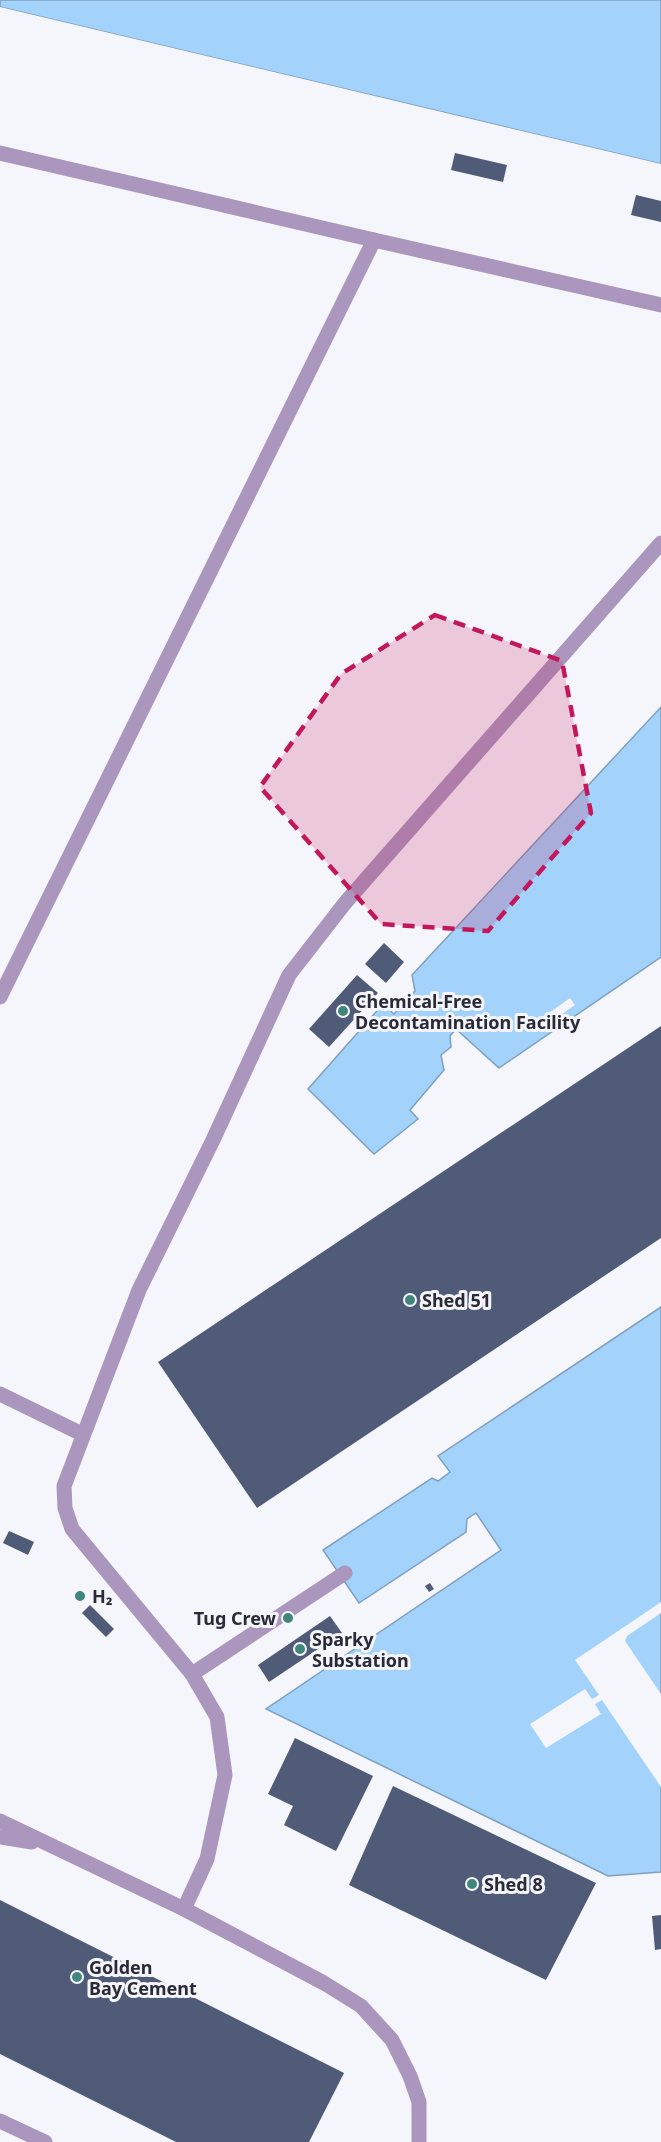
<svg xmlns="http://www.w3.org/2000/svg" width="661" height="2142" font-family="'Noto Sans',sans-serif">
	<rect width="100%" height="100%" fill="#f5f5fc"/>
	<!-- water -->
	<g fill="#a3d2fb" stroke="#7fa0c0" stroke-width="1.5">
		<polygon points="0,0 661,0 661,164 0,7"/>
		<polygon points="661,707 661,957 499,1068 456,1029 450,1036 451,1047 441,1055 444,1070 410,1110 418,1119 374,1154 308,1089 383,1004 394,1014 415,991 412,975"/>
		<polygon points="661,1307 661,1872 608,1876 266,1709 501,1550 476,1513 467,1519 466,1532 359,1603 323,1550 432,1478 438,1481 450,1472 438,1456"/>
	</g>
	<!-- pier -->
	<g fill="#f5f5fc">
		<polygon points="0,7 661,164 661,167 0,10"/>
		<polygon points="570,998 575,1005 537,1032 532,1025"/>
		<polygon points="661,1602 661,1613 627,1636 625,1641 661,1694 661,1787 602,1700 595,1704 601,1714 546,1748 530,1724 585,1689 592,1699 599,1695 575,1660"/>
	</g>
	<!-- building -->
	<g fill="#4f5b77">
		<polygon points="455,153 507,165 503,182 451,170"/>
		<polygon points="636,195 661,201 661,222 631,215"/>
		<polygon points="384,943 404,962 386,983 365,964"/>
		<polygon points="357,975 378,993 329,1047 309,1029"/>
		<polygon points="661,1026 661,1238 257,1508 158,1362"/>
		<polygon points="9,1531 34,1542 28,1555 3,1543"/>
		<polygon points="430,1583 434,1589 429,1592 425,1586"/>
		<polygon points="79,1591 86,1597 82,1602 74,1595"/>
		<polygon points="90,1605 114,1629 106,1637 82,1613"/>
		<polygon points="330,1616 342,1633 269,1682 258,1665"/>
		<polygon points="295,1738 373,1776 336,1851 284,1825 293,1806 268,1794"/>
		<polygon points="393,1786 596,1883 546,1980 349,1885"/>
		<polygon points="0,1900 344,2073 309,2142 176,2142 0,2054"/>
		<polygon points="661,1915 661,1949 655,1950 652,1916"/>
	</g>
	<g fill="none" stroke-linecap="round" stroke-linejoin="round">
		<!-- minor -->
		<g stroke="#ab96be" stroke-width="15">
			<polyline points="0,153 374,240 0,997"/>
			<polyline points="374,240 661,305"/>
			<polyline points="0,1394 82,1434"/>
			<polyline points="192,1674 345,1573"/>
			<polyline points="0,1821 184,1909 324,1983 361,2006 392,2040 410,2076 419,2102 419,2142"/>
			<polyline points="0,1837 32,1842"/>
			<polyline points="184,1909 207,1859 225,1775 217,1717 192,1674 72,1529 65,1508 64,1486 139,1290 213,1140 289,975 345,903 661,543"/>
			<polyline points="0,2121 45,2142"/>
		</g>
	</g>
	<!-- marked area -->
	<path fill="#c2185b" fill-opacity="0.2" stroke="#c2185b" stroke-width="4.5" stroke-dasharray="12 8" stroke-linejoin="round" d="M 435,615 L 562,661 L 591,813 L 488,931 L 381,924 L 260,787 L 341,674 Z"/>
	<!-- markers -->
	<g fill="#40867c" stroke="#f5f5fc" stroke-width="2">
		<circle cx="343" cy="1011" r="6"/>
		<circle cx="410" cy="1300" r="6"/>
		<circle cx="80" cy="1596" r="6"/>
		<circle cx="288" cy="1618" r="6"/>
		<circle cx="300" cy="1649" r="6"/>
		<circle cx="472" cy="1884" r="6"/>
		<circle cx="77" cy="1977" r="6"/>
	</g>
	<g text-anchor="middle" dominant-baseline="central" stroke-width="6" stroke-linejoin="round" paint-order="stroke">
		<!-- poi labels -->
		<g font-size="18" font-weight="bold" fill="#2b2a37" stroke="#f5f5fc" text-anchor="start">
			<text x="355" y="1001">Chemical-Free<tspan x="355" dy="21">Decontamination Facility</tspan></text>
			<text x="422" y="1300">Shed 51</text>
			<text x="92" y="1596">H₂</text>
			<text x="276" y="1618" text-anchor="end">Tug Crew</text>
			<text x="312" y="1639">Sparky<tspan x="312" dy="21">Substation</tspan></text>
			<text x="484" y="1884">Shed 8</text>
			<text x="89" y="1967">Golden<tspan x="89" dy="21">Bay Cement</tspan></text>
		</g>
	</g>
</svg>
